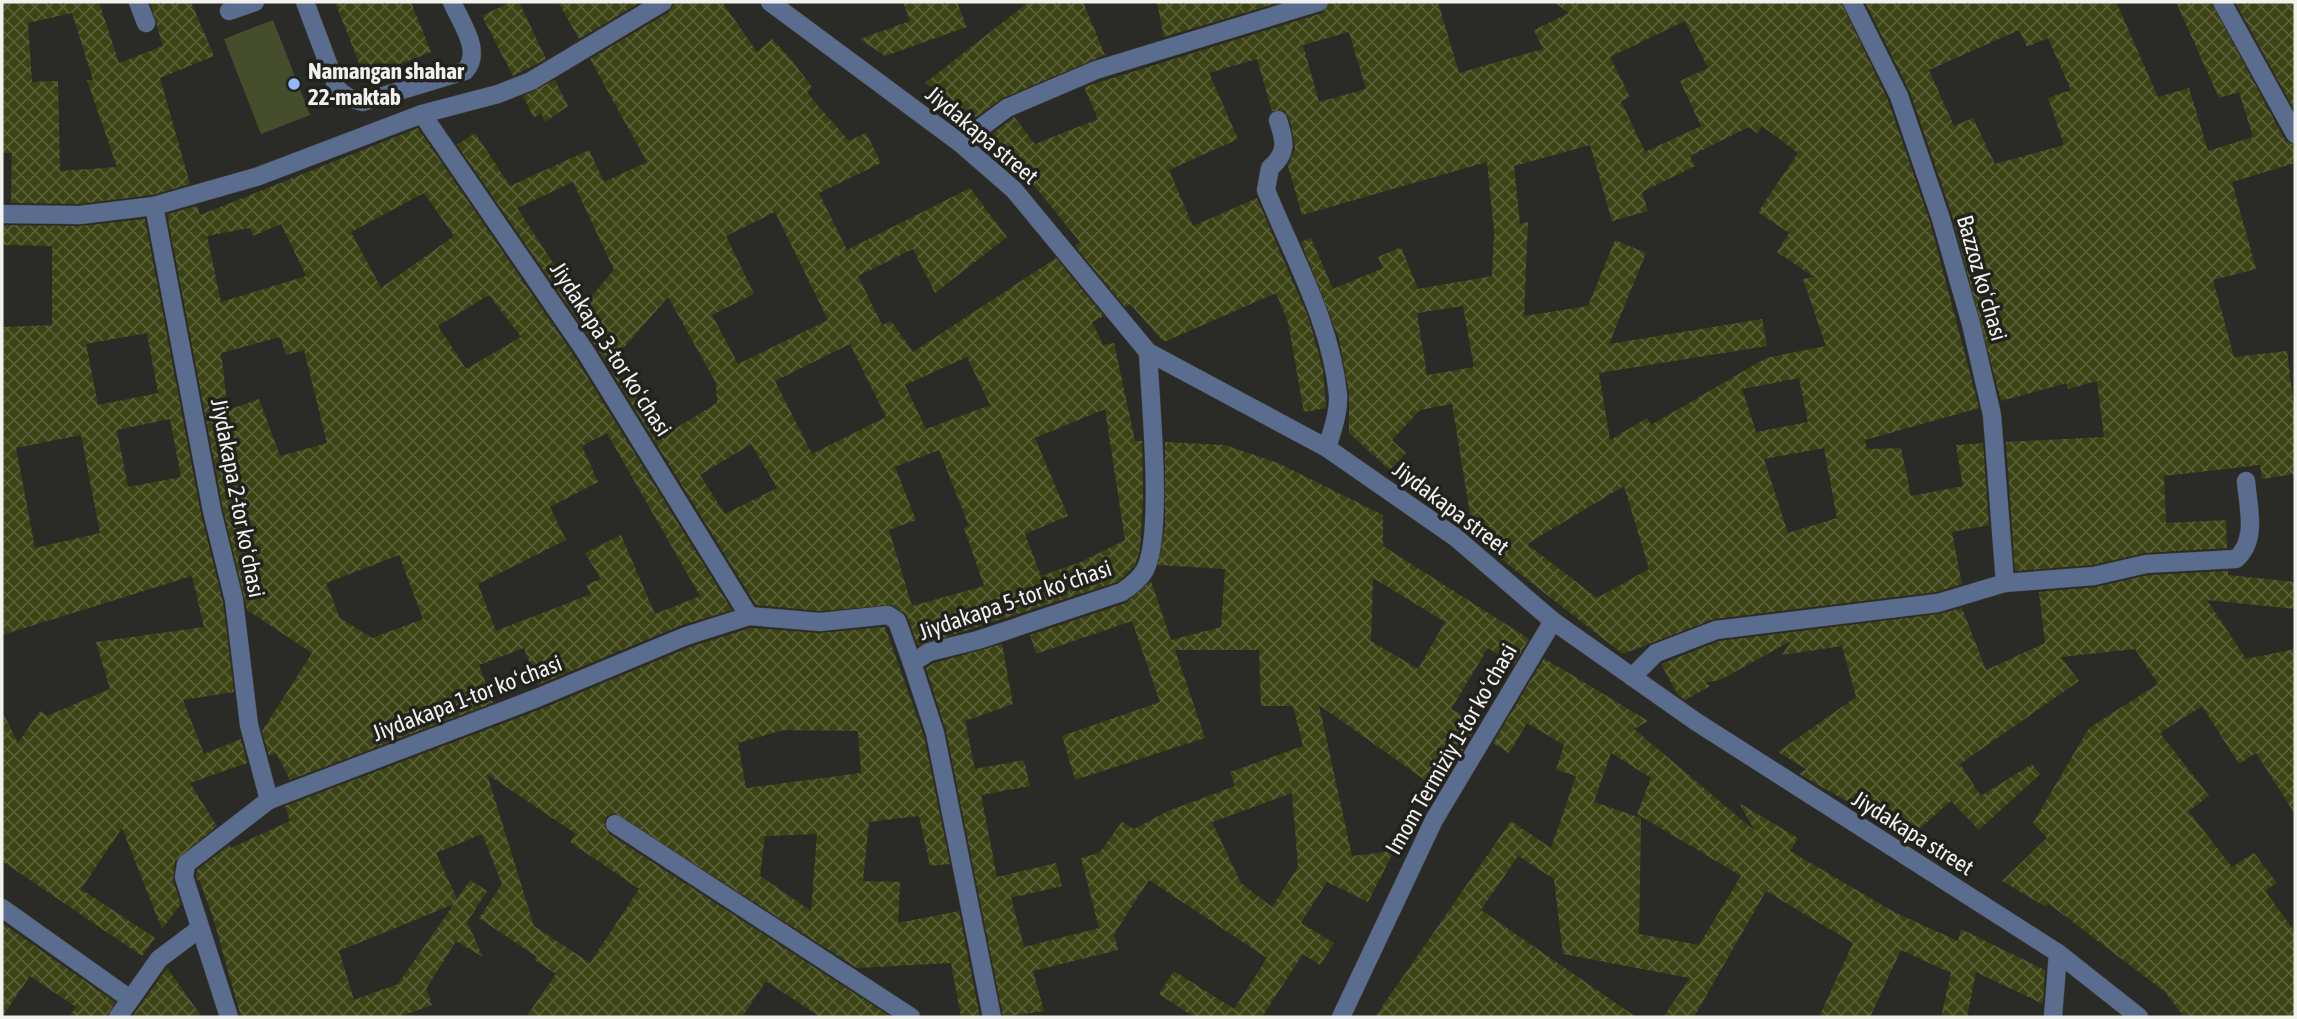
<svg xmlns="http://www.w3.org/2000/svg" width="2297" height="1019" font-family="'Asap Condensed',sans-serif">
	<defs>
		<pattern id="building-cross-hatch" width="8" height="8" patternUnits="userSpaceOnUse" patternTransform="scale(1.75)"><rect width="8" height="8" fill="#3b4314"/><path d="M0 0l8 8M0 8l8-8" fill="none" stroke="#585f36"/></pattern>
	</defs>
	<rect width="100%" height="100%" fill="#2a2b27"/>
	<!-- grass -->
	<polygon fill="#464d2d" points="273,20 310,115 261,134 224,39"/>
	<!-- building -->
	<g fill="url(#building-cross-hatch)" fill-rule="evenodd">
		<path d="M 2,2 L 99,2 L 119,63 L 163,46 L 150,2 L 191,2 L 214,56 L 160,78 L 190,184 L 152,195 L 79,204 L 11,203 L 12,153 L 2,153 ZM 72,13 L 93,80 L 87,80 L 117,167 L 60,171 L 58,81 L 32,82 L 28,23 Z"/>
		<polygon points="335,2 411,2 431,52 365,78"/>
		<polygon points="510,2 519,2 546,59 513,76 482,16"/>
		<polygon points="558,2 641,2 579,39"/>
		<path d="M 674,2 L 722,2 L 757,52 L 772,39 L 789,57 L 812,87 L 807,93 L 849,141 L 866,133 L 881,163 L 819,193 L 847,250 L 970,188 L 1007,237 L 935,293 L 913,249 L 858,276 L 882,325 L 891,321 L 913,352 L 1056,258 L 1104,316 L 1092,322 L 1103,345 L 1114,343 L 1135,441 L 1142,441 L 1143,497 L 1140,550 L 1135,565 L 1124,576 L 1117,582 L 918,646 L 907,616 L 893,605 L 820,611 L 756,605 L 595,345 L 457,145 L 475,133 L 510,186 L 589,150 L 604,182 L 647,162 L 590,59 L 669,12 ZM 573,182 L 614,270 L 582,307 L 517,208 ZM 775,212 L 828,320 L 738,364 L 712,315 L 754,294 L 726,236 ZM 668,297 L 716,383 L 717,403 L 660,438 L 614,359 ZM 850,344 L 886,417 L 812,454 L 775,381 ZM 967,357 L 990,405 L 926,429 L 905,385 ZM 1105,409 L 1125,540 L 1081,562 L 1041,576 L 1025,534 L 1068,516 L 1035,438 ZM 751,444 L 777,488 L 725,514 L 700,475 ZM 939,450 L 969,526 L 964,528 L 984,586 L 912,606 L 889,530 L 916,520 L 895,467 Z"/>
		<polygon points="903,2 957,2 967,27 885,56 860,39 910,21"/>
		<polygon points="1029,2 1083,2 1105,55 1003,98 976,117 925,83"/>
		<polygon points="1157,2 1281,2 1164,37"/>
		<path d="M 1330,2 L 1438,2 L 1459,73 L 1543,49 L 1534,30 L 1569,13 L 1554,2 L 1841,2 L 1888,100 L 1930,222 L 1979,408 L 1865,440 L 1867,449 L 1901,448 L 1911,496 L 1963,486 L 1956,445 L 1983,443 L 1989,525 L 1952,532 L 1962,584 L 1936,592 L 1714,619 L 1623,654 L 1474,538 L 1452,404 L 1420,410 L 1392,440 L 1406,453 L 1390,470 L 1349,433 L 1349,393 L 1339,339 L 1301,242 L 1311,238 L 1333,289 L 1383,268 L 1378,257 L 1401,247 L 1418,289 L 1492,276 L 1494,232 L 1487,162 L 1302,215 L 1288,166 L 1295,148 L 1291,124 L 1285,111 L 1272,111 L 1257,59 L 1209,73 L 1238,139 L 1169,170 L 1193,226 L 1257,198 L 1309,319 L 1323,370 L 1326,408 L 1304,412 L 1288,322 L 1276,293 L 1164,342 L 1130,304 L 1125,307 L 1075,246 L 1080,242 L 992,134 L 1014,117 L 1035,144 L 1098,119 L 1084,87 L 1322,13 ZM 1685,21 L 1708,68 L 1680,81 L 1701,126 L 1645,152 L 1621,101 L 1630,97 L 1610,57 ZM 1349,32 L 1366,89 L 1319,102 L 1303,45 ZM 1762,126 L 1798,153 L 1758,212 L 1789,233 L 1777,252 L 1814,277 L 1803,279 L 1826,346 L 1766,358 L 1651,425 L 1647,418 L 1610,440 L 1599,373 L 1767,346 L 1762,319 L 1609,344 L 1646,253 L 1615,240 L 1588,306 L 1524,316 L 1528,222 L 1520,224 L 1514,166 L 1590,145 L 1612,221 L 1648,211 L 1642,192 L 1695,166 L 1690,156 L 1749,127 L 1757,133 ZM 1463,306 L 1474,367 L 1427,375 L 1417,313 ZM 1799,378 L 1808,422 L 1756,432 L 1742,389 ZM 1824,448 L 1837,518 L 1788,533 L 1764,459 ZM 1624,486 L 1649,569 L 1597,598 L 1527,544 Z"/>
		<path d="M 1865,2 L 2116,2 L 2158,97 L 2189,88 L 2208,151 L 2253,137 L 2239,92 L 2219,98 L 2176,2 L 2211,2 L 2285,140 L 2295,145 L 2295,163 L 2232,182 L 2256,269 L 2213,280 L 2234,357 L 2287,351 L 2295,416 L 2295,474 L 2262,479 L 2260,465 L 2164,476 L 2166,523 L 2226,520 L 2227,548 L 2145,553 L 2092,565 L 2015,571 L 2006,442 L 2104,437 L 2097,381 L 2068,389 L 2067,383 L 2001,401 L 1952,215 L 1910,92 ZM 2019,30 L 2027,47 L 2048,38 L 2071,90 L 2048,98 L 2064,145 L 1995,164 L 1973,118 L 1954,126 L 1929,70 Z"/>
		<polygon points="2235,2 2295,2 2295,111"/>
		<polygon points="555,80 568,106 545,122 541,113 534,118 523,96"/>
		<path d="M 418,128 L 575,357 L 732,610 L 682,625 L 538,685 L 524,648 L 479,665 L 493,703 L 290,780 L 276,753 L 269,756 L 262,731 L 312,653 L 247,610 L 223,509 L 167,214 L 197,206 L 200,215 ZM 424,193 L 454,236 L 381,288 L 351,232 ZM 281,224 L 306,276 L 221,302 L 207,236 L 250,228 L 253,236 ZM 489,295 L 521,337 L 466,369 L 438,326 ZM 280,337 L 286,355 L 304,350 L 327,443 L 280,456 L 259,399 L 228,410 L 221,353 ZM 607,433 L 700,596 L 655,614 L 621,535 L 585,553 L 601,579 L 586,585 L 591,594 L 496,631 L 478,584 L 566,540 L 550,507 L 598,482 L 582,446 ZM 399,555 L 423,619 L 372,638 L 340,618 L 326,583 Z"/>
		<path d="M 145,219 L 201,514 L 223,602 L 234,692 L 183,700 L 204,754 L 241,739 L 247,763 L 190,783 L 217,826 L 175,861 L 173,880 L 181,904 L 162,929 L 122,828 L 81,889 L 155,938 L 142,956 L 2,861 L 2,711 L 18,743 L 40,711 L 47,716 L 110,689 L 96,642 L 204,627 L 192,576 L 2,635 L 2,327 L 52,325 L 52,246 L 2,245 L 2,225 L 80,226 ZM 147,333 L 158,393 L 98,405 L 86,344 ZM 170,419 L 181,477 L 128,487 L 117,430 ZM 81,435 L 100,533 L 35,548 L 16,448 Z"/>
		<path d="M 1165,442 L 1225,445 L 1278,463 L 1383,515 L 1383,546 L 1529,639 L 1514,665 L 1488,648 L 1451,709 L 1478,724 L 1439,790 L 1319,705 L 1352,856 L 1394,851 L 1368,902 L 1327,882 L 1301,923 L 1334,943 L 1320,965 L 1303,954 L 1262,1017 L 1194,1017 L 1159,994 L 1174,971 L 1234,1009 L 1267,958 L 1149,880 L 1114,934 L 1118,950 L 1033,971 L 1044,1011 L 1003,1017 L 946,731 L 926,668 L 934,663 L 1002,644 L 1013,704 L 965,721 L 975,769 L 1024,760 L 1030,786 L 981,795 L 997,877 L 1056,863 L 1062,886 L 1011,898 L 1024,947 L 1099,928 L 1081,858 L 1099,853 L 1122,822 L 1134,829 L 1168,811 L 1235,786 L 1230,772 L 1303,746 L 1293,706 L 1261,706 L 1259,650 L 1175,650 L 1205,738 L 1075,780 L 1062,736 L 1160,702 L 1132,621 L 1036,654 L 1030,635 L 1126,603 L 1151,581 L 1171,640 L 1221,627 L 1225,569 L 1158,565 L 1165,527 ZM 1373,578 L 1445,622 L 1418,669 L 1371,641 ZM 1292,793 L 1298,867 L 1272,907 L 1241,883 L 1212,822 Z"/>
		<polygon points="2228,571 2228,575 2295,582 2295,609 2207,600 2246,659 2295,649 2295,814 2256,753 2239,764 2202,706 2160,733 2209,796 2188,811 2232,867 2254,853 2277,883 2265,891 2295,932 2295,1017 2184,1017 2165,992 2048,903 2046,907 2002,881 2047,838 2033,823 2089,728 2158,684 2135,649 2061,657 2079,681 1960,764 1981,796 2032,764 2040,774 1979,830 1951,801 1910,837 1799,774 1806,769 1778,752 1856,697 1842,646 1782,655 1791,641 1722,679 1705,683 1710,686 1685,700 1678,695 1661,664 1719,641 1939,614 1962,608 1986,670 2045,643 2039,592 2096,587 2148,575"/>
		<path d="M 885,627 L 924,736 L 950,864 L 930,866 L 919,816 L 869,822 L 863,881 L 900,882 L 898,923 L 959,911 L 980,1017 L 961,1017 L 951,963 L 857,968 L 615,813 L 606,817 L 604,823 L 609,834 L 891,1017 L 820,1017 L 766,981 L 742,1017 L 526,1017 L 556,974 L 535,960 L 537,957 L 479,918 L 502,884 L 482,834 L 436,853 L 457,899 L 470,880 L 487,891 L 467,922 L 483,957 L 456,941 L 426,989 L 432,1005 L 399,1017 L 241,1017 L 214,921 L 199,879 L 197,881 L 196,876 L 197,870 L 229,845 L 231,848 L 290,821 L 285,806 L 541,709 L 690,647 L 750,628 L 819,633 ZM 783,730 L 858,731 L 861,773 L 746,788 L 738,743 ZM 487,774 L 576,834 L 570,842 L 639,889 L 590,963 L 534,926 ZM 817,834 L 811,911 L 760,876 L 765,836 ZM 454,904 L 398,984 L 354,1000 L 339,951 Z"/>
		<path d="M 1544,658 L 1648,721 L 1634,729 L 1755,831 L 1739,803 L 1798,838 L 1790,851 L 1894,912 L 1958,941 L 1961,929 L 2045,970 L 2043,1004 L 1976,972 L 1967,1017 L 1941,1017 L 1951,973 L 1901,950 L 1870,1017 L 1819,1017 L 1853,943 L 1766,891 L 1694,1017 L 1663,1017 L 1690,978 L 1563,954 L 1554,879 L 1518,856 L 1481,910 L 1636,1017 L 1375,1017 L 1511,821 L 1551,848 L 1576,776 L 1556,770 L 1564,745 L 1527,723 L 1509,753 L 1493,743 ZM 1611,753 L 1651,778 L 1637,814 L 1741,876 L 1699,945 L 1639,934 L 1641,818 L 1594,802 Z"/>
		<polygon points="2,923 115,1002 107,1017 69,1017 76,1007 30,976 2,1017"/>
		<polygon points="167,968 202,1017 132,1017"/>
	</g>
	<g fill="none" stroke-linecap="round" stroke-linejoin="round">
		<!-- minor casing -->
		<g stroke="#464743" stroke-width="19">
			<g id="minor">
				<polyline points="138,2 146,23"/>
				<path d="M 305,2 L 338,90 L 349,98 L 363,102 L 465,71 C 483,52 461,23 452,2"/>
				<polyline points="770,2 960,143 1014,190 1148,352 1327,448 1455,537 1553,621 1695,721 2058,953 2139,1017"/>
				<polyline points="1852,2 1899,96 1941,219 1971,324 1992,415 2005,583"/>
				<polyline points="2222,2 2295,134"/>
				<polyline points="229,11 255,2"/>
				<polyline points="422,114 585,351 749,616"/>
				<path d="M 1278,120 C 1285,141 1288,153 1270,168 L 1266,190 C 1293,257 1331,322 1338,395 C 1339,413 1332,431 1327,448"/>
				<polyline points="960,143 1007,108 1096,70 1319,2"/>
				<polyline points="154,206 212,511 234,600 249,725 269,800"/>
				<polyline points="2,214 80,215 154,206 256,177 422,114 498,94 531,81 663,2"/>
				<path d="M 1632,677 L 1656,653 L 1716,630 L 1938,603 L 2005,583 L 2094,576 L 2146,564 L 2236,559 C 2258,540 2248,507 2246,481"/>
				<polyline points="615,824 911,1017"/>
				<polyline points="2,908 130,999"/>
				<polyline points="118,1017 159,959 199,929"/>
				<polyline points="229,1017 184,877 186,864 269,800 537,698 686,636 749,616 820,622 888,615 897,621 912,663"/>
				<path d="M 992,1017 L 935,733 L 912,663 L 929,652 L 978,640 L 1122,592 C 1131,586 1139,580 1145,570 C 1164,533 1150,399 1148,352"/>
				<polyline points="1341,1017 1434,820 1553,621"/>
				<polyline points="2053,1017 2058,953"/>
			</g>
		</g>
		<!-- minor -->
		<use href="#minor" stroke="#5b6d8f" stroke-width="18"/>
	</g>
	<!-- markers -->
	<circle fill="#93b7fd" stroke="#21221e" stroke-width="2.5" cx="294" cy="84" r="7"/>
	<g text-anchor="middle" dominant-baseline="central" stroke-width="7" stroke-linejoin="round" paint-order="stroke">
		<!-- poi labels -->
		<g font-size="23" font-weight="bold" fill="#f1f1ee" stroke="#21221e" text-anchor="start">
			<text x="308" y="71">Namangan shahar<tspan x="308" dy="26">22-maktab</tspan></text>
		</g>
		<!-- street labels -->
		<g font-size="23" fill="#f1f1ee" stroke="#21221e">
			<text transform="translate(982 135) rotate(40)">Jiydakapa street</text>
			<text transform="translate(1982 278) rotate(74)">Bazzoz koʻchasi</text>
			<text transform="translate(611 349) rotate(57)">Jiydakapa 3-tor koʻchasi</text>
			<text transform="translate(238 498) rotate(79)">Jiydakapa 2-tor koʻchasi</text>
			<text transform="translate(1451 508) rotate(37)">Jiydakapa street</text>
			<text transform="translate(1015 600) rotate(-19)">Jiydakapa 5-tor koʻchasi</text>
			<text transform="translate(467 698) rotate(-21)">Jiydakapa 1-tor koʻchasi</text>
			<text transform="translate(1451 749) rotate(-60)">Imom Termiziy 1-tor koʻchasi</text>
			<text transform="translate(1913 833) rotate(32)">Jiydakapa street</text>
		</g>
	</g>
	<!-- border -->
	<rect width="2297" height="1019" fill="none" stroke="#f1f1ee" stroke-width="7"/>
</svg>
